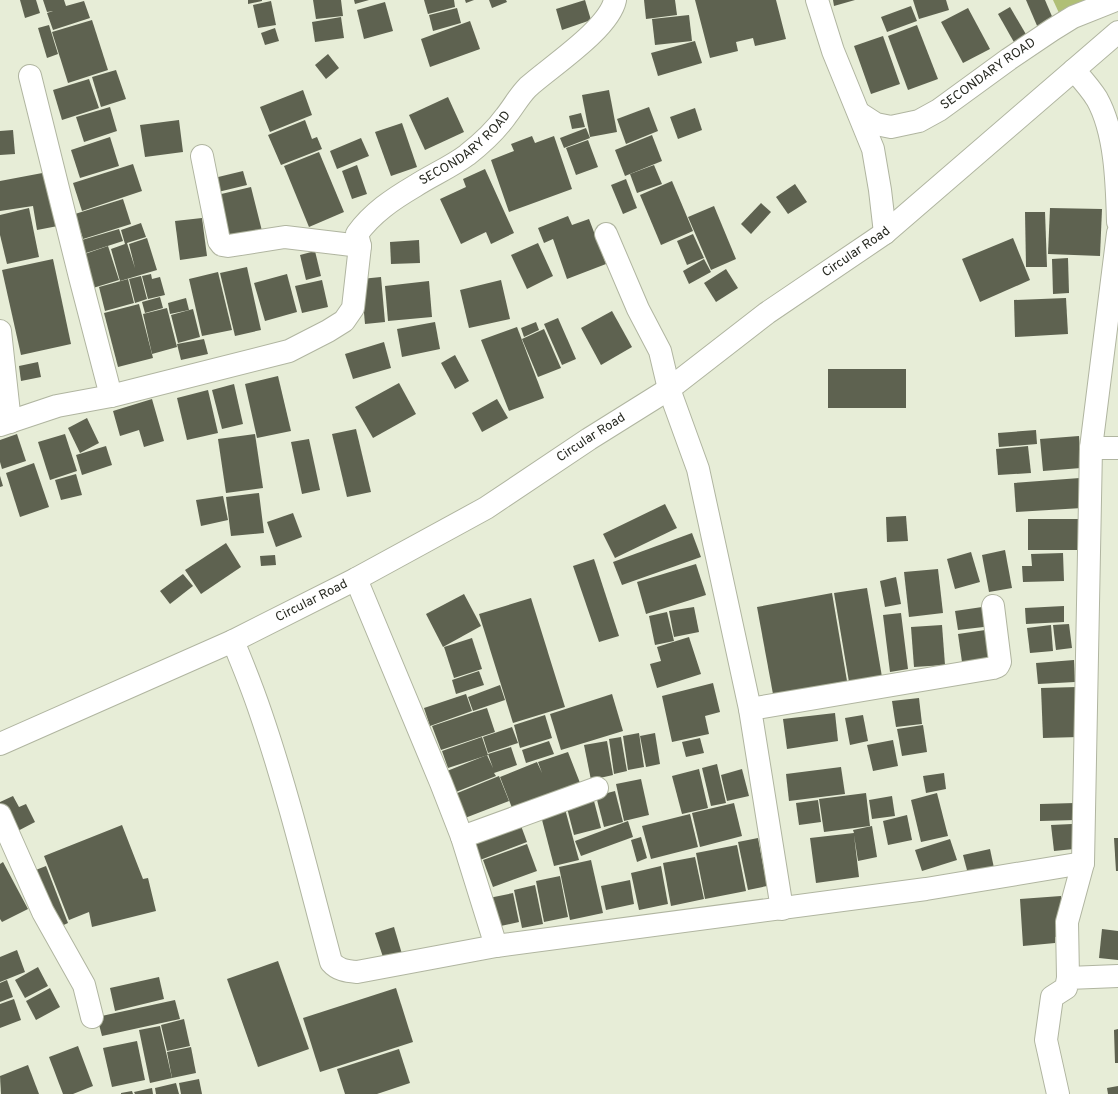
<svg xmlns="http://www.w3.org/2000/svg" width="1118" height="1094" font-family="Overpass,sans-serif">
	<rect width="100%" height="100%" fill="#e7edd7"/>
	<!-- water -->
	<polygon fill="#b0bf76" points="1053,0 1090,0 1059,13"/>
	<!-- building -->
	<g fill="#5e6250">
		<polygon points="20,0 36,0 40,13 25,18"/>
		<polygon points="43,0 64,0 66,6 84,1 90,18 53,30 47,13 53,11 47,12"/>
		<polygon points="248,0 262,0 262,1 248,4"/>
		<polygon points="313,0 341,0 343,16 316,19"/>
		<polygon points="354,0 369,0 355,4"/>
		<polygon points="424,0 454,0 455,7 428,14"/>
		<polygon points="465,0 474,0 466,3"/>
		<polygon points="489,0 506,0 507,2 492,8"/>
		<polygon points="585,0 591,20 562,30 556,9"/>
		<polygon points="644,0 675,0 677,15 646,19"/>
		<polygon points="695,0 776,0 786,39 755,46 753,38 736,42 738,51 710,58"/>
		<polygon points="833,0 855,0 834,6"/>
		<polygon points="913,0 946,0 949,10 919,19"/>
		<polygon points="1026,0 1045,0 1054,21 1038,28"/>
		<polygon points="271,1 276,25 258,28 253,5"/>
		<polygon points="385,2 393,31 364,39 357,10"/>
		<polygon points="911,6 917,21 887,32 881,17"/>
		<polygon points="1010,7 1027,36 1015,44 998,14"/>
		<polygon points="457,8 461,23 433,31 429,15"/>
		<polygon points="968,8 990,49 963,63 941,22"/>
		<polygon points="689,15 692,41 655,45 652,19"/>
		<polygon points="341,17 344,38 315,42 312,22"/>
		<polygon points="92,20 108,70 68,83 52,32"/>
		<polygon points="470,21 480,49 430,67 421,39"/>
		<polygon points="49,25 58,54 47,58 38,28"/>
		<polygon points="917,25 938,79 908,90 888,36"/>
		<polygon points="275,28 279,41 265,45 261,33"/>
		<polygon points="883,36 900,84 871,94 854,46"/>
		<polygon points="695,41 702,63 658,76 651,53"/>
		<polygon points="328,54 339,68 326,79 315,65"/>
		<polygon points="116,70 126,99 101,107 92,77"/>
		<polygon points="89,79 99,108 62,120 53,90"/>
		<polygon points="303,90 312,115 270,132 260,107"/>
		<polygon points="609,90 617,132 590,137 582,95"/>
		<polygon points="448,97 464,132 425,150 409,115"/>
		<polygon points="110,107 117,131 84,142 76,117"/>
		<polygon points="649,107 658,131 626,144 617,119"/>
		<polygon points="695,108 702,130 678,139 670,117"/>
		<polygon points="581,113 585,127 572,129 569,116"/>
		<polygon points="179,120 183,152 145,157 140,125"/>
		<polygon points="305,120 312,139 317,137 322,149 281,165 268,135"/>
		<polygon points="402,123 417,167 391,176 375,132"/>
		<polygon points="586,128 590,138 564,148 560,138"/>
		<polygon points="13,130 15,154 0,155 0,131"/>
		<polygon points="652,135 662,161 625,176 615,150"/>
		<polygon points="532,136 535,143 554,136 572,189 509,212 491,160 514,151 511,144"/>
		<polygon points="110,137 119,166 80,178 71,150"/>
		<polygon points="361,138 369,156 337,169 330,151"/>
		<polygon points="588,140 598,167 576,175 566,148"/>
		<polygon points="319,152 344,212 309,227 284,166"/>
		<polygon points="133,164 142,191 82,211 73,183"/>
		<polygon points="357,165 367,194 352,199 342,171"/>
		<polygon points="654,165 662,184 637,193 630,174"/>
		<polygon points="485,169 514,233 491,244 486,232 461,244 440,199 466,187 463,179"/>
		<polygon points="53,171 63,225 37,230 33,206 0,211 0,181"/>
		<polygon points="243,171 247,185 218,192 214,178"/>
		<polygon points="626,179 637,208 623,214 611,185"/>
		<polygon points="672,181 693,231 661,245 640,195"/>
		<polygon points="795,184 807,202 788,214 776,197"/>
		<polygon points="251,187 263,235 230,244 217,195"/>
		<polygon points="123,199 131,224 83,239 75,214"/>
		<polygon points="761,203 771,212 751,234 741,224"/>
		<polygon points="714,206 736,259 711,270 688,217"/>
		<polygon points="29,208 39,257 7,264 0,235 0,215"/>
		<polygon points="1050,208 1102,209 1100,256 1048,254"/>
		<polygon points="1025,212 1045,212 1047,267 1026,267"/>
		<polygon points="568,216 572,225 589,219 606,264 567,279 553,239 544,243 538,228"/>
		<polygon points="202,218 207,256 180,260 175,221"/>
		<polygon points="141,223 146,237 127,243 135,268 129,244 147,238 157,270 120,281 111,249 125,244 121,230"/>
		<polygon points="119,229 123,241 86,253 82,240"/>
		<polygon points="693,234 704,258 687,265 677,241"/>
		<polygon points="1013,238 1030,280 980,302 962,259"/>
		<polygon points="419,240 420,263 391,264 390,242"/>
		<polygon points="538,243 553,276 527,289 511,255"/>
		<polygon points="108,246 119,280 93,288 82,255"/>
		<polygon points="315,251 321,276 306,280 300,255"/>
		<polygon points="1068,258 1069,293 1053,294 1052,259"/>
		<polygon points="53,259 71,344 21,355 2,270"/>
		<polygon points="704,259 711,272 689,284 683,271"/>
		<polygon points="247,267 261,330 235,336 220,273"/>
		<polygon points="726,269 738,288 716,302 704,283"/>
		<polygon points="218,272 232,330 202,336 189,279"/>
		<polygon points="151,274 152,279 160,277 165,295 148,299 142,276"/>
		<polygon points="287,274 297,312 265,321 254,283"/>
		<polygon points="141,276 147,299 135,303 129,279"/>
		<polygon points="381,277 385,322 365,324 361,279"/>
		<polygon points="128,279 134,303 105,311 99,287"/>
		<polygon points="322,280 328,307 302,313 295,286"/>
		<polygon points="501,280 510,319 469,328 460,290"/>
		<polygon points="429,281 432,317 388,321 385,286"/>
		<polygon points="160,297 163,308 145,313 142,302"/>
		<polygon points="186,298 189,310 170,314 168,303"/>
		<polygon points="1066,298 1068,334 1015,337 1014,300"/>
		<polygon points="139,304 153,358 118,367 104,313"/>
		<polygon points="167,308 177,347 152,354 143,314"/>
		<polygon points="193,309 200,337 178,343 171,315"/>
		<polygon points="612,311 632,347 601,365 581,328"/>
		<polygon points="558,318 576,359 562,365 544,324"/>
		<polygon points="435,322 440,349 402,357 397,329"/>
		<polygon points="536,322 539,330 524,337 521,328"/>
		<polygon points="517,327 544,398 509,411 481,340"/>
		<polygon points="544,329 561,368 538,377 522,339"/>
		<polygon points="204,339 208,354 181,360 177,344"/>
		<polygon points="384,342 391,368 353,379 345,354"/>
		<polygon points="455,355 469,381 455,389 441,363"/>
		<polygon points="38,362 41,377 21,381 19,366"/>
		<rect x="828" y="369" width="78" height="39"/>
		<polygon points="278,376 291,431 257,438 245,384"/>
		<polygon points="399,383 416,414 373,438 355,407"/>
		<polygon points="234,384 243,424 222,429 212,390"/>
		<polygon points="208,390 218,433 187,440 177,398"/>
		<polygon points="152,399 164,441 144,447 139,430 120,436 113,411"/>
		<polygon points="497,399 508,418 482,432 472,413"/>
		<polygon points="87,418 99,443 80,453 68,428"/>
		<polygon points="356,429 371,492 347,497 332,434"/>
		<polygon points="1036,430 1037,444 999,447 998,433"/>
		<polygon points="17,434 26,461 2,469 0,462 0,440"/>
		<polygon points="65,434 77,471 50,480 38,442"/>
		<polygon points="255,434 263,488 226,493 218,439"/>
		<polygon points="1079,436 1081,468 1043,471 1040,439"/>
		<polygon points="309,439 320,490 302,494 291,442"/>
		<polygon points="106,446 112,465 82,475 76,455"/>
		<polygon points="1028,446 1031,473 998,475 996,449"/>
		<polygon points="34,463 49,507 20,517 6,473"/>
		<polygon points="76,474 82,495 61,500 55,480"/>
		<polygon points="0,476 3,486 0,487"/>
		<polygon points="1080,478 1082,508 1016,512 1014,483"/>
		<polygon points="259,493 264,533 231,536 226,497"/>
		<polygon points="223,496 228,520 201,526 196,500"/>
		<polygon points="665,504 677,528 615,558 603,534"/>
		<polygon points="293,513 302,537 276,547 267,522"/>
		<polygon points="906,516 908,541 887,542 886,517"/>
		<rect x="1028" y="519" width="60" height="31"/>
		<polygon points="692,533 701,557 622,585 613,562"/>
		<polygon points="226,543 241,567 201,594 185,570"/>
		<polygon points="1005,550 1012,588 989,592 982,555"/>
		<polygon points="971,552 980,582 955,589 947,559"/>
		<polygon points="1063,553 1064,581 1023,582 1022,566 1032,566 1031,554"/>
		<polygon points="275,555 276,565 261,566 260,556"/>
		<polygon points="594,559 619,636 599,642 573,566"/>
		<polygon points="696,564 706,595 646,614 637,582"/>
		<polygon points="938,569 943,613 909,617 904,572"/>
		<polygon points="183,574 193,586 170,604 160,591"/>
		<polygon points="896,577 901,604 885,607 880,581"/>
		<polygon points="867,588 882,677 849,682 834,593"/>
		<polygon points="832,593 847,681 773,694 757,607"/>
		<polygon points="464,594 481,626 443,647 426,614"/>
		<polygon points="531,598 565,707 513,723 479,614"/>
		<polygon points="989,606 992,626 958,630 955,611"/>
		<polygon points="1064,606 1064,622 1026,624 1025,608"/>
		<polygon points="694,607 699,632 674,637 669,611"/>
		<polygon points="667,612 674,641 655,645 649,616"/>
		<polygon points="901,613 908,669 890,672 883,615"/>
		<polygon points="1069,624 1072,648 1056,650 1053,625"/>
		<polygon points="942,625 945,665 914,667 911,627"/>
		<polygon points="1051,625 1053,651 1030,653 1027,628"/>
		<polygon points="992,629 996,658 962,662 958,634"/>
		<polygon points="689,637 701,674 657,688 650,664 661,661 657,647"/>
		<polygon points="472,638 482,669 454,678 444,647"/>
		<polygon points="1074,660 1075,682 1038,684 1036,663"/>
		<polygon points="479,671 484,685 456,694 452,680"/>
		<polygon points="713,683 720,712 705,716 709,734 672,742 662,696"/>
		<polygon points="500,685 505,700 473,711 468,697"/>
		<polygon points="1077,687 1079,737 1043,738 1041,688"/>
		<polygon points="466,694 472,711 430,726 424,708"/>
		<polygon points="612,694 623,731 561,750 550,714"/>
		<polygon points="919,698 922,724 896,727 892,701"/>
		<polygon points="487,708 495,732 441,750 432,726 474,712 476,718 474,712"/>
		<polygon points="835,713 838,741 787,749 783,719"/>
		<polygon points="545,715 552,738 520,748 514,725"/>
		<polygon points="863,715 868,741 850,745 845,718"/>
		<polygon points="923,725 927,752 902,756 897,729"/>
		<polygon points="512,727 518,743 488,753 483,737"/>
		<polygon points="639,733 644,767 628,770 623,736"/>
		<polygon points="655,733 660,764 646,767 640,736"/>
		<polygon points="482,737 488,755 448,768 442,751"/>
		<polygon points="621,737 627,771 614,774 609,739"/>
		<polygon points="700,738 704,753 686,757 682,742"/>
		<polygon points="893,740 898,766 873,771 867,745"/>
		<polygon points="549,741 554,754 526,763 522,750"/>
		<polygon points="607,741 613,775 591,780 584,745"/>
		<polygon points="511,747 517,765 494,773 496,776 456,792 447,771 487,755 493,768 488,754"/>
		<polygon points="568,752 582,788 514,813 500,777 537,762 542,773 538,762"/>
		<polygon points="717,764 726,803 711,806 702,768"/>
		<polygon points="841,767 845,794 789,801 786,774"/>
		<polygon points="699,769 708,808 682,814 672,776"/>
		<polygon points="742,769 749,796 727,801 721,775"/>
		<polygon points="944,773 946,789 926,793 923,776"/>
		<polygon points="499,776 509,801 465,818 455,794"/>
		<polygon points="641,779 649,815 624,821 616,784"/>
		<polygon points="615,791 623,822 604,827 596,796"/>
		<polygon points="866,793 870,826 824,832 819,799"/>
		<polygon points="937,793 948,836 921,842 911,800"/>
		<polygon points="13,796 19,807 26,804 35,822 12,834 0,812 0,802"/>
		<polygon points="892,796 895,816 872,819 869,800"/>
		<polygon points="818,800 821,822 799,825 796,803"/>
		<polygon points="594,801 601,828 574,835 567,808"/>
		<polygon points="734,803 742,836 700,847 692,813"/>
		<polygon points="1075,803 1076,820 1040,821 1040,804"/>
		<polygon points="565,809 579,860 554,866 541,816"/>
		<polygon points="690,814 698,847 651,859 642,826"/>
		<polygon points="907,815 912,840 888,845 883,821"/>
		<polygon points="628,821 633,837 581,856 575,841"/>
		<polygon points="520,823 527,842 480,860 472,840"/>
		<polygon points="1072,824 1074,849 1054,851 1051,825"/>
		<polygon points="122,825 143,879 148,878 156,911 92,927 89,912 69,920 44,856"/>
		<polygon points="872,826 877,857 858,861 854,835 859,877 816,883 810,838 854,833 853,830"/>
		<polygon points="641,837 647,858 637,862 631,840"/>
		<polygon points="758,838 767,886 748,890 738,842"/>
		<polygon points="1114,838 1118,838 1118,871 1116,871"/>
		<polygon points="950,839 957,860 922,871 915,850"/>
		<polygon points="527,844 537,871 493,887 483,860"/>
		<polygon points="737,845 746,891 705,899 696,853"/>
		<polygon points="990,849 994,868 968,874 963,855"/>
		<polygon points="695,857 704,899 671,906 663,863"/>
		<polygon points="591,860 603,913 570,920 559,867"/>
		<polygon points="3,862 28,909 2,922 0,919 0,864"/>
		<polygon points="46,866 68,923 57,928 28,873"/>
		<polygon points="661,866 668,904 639,910 631,873"/>
		<polygon points="560,876 568,917 544,922 536,881"/>
		<polygon points="630,880 634,904 606,910 601,886"/>
		<polygon points="535,885 543,924 522,928 514,890"/>
		<polygon points="513,893 519,922 496,927 489,898"/>
		<polygon points="1061,896 1063,936 1055,937 1055,943 1023,946 1020,899"/>
		<polygon points="394,927 402,954 384,960 375,933"/>
		<polygon points="1102,929 1118,931 1118,960 1099,958"/>
		<polygon points="17,950 25,972 0,982 0,957"/>
		<polygon points="278,961 309,1049 258,1067 227,979"/>
		<polygon points="38,967 48,986 25,998 15,980"/>
		<polygon points="159,977 164,999 115,1011 110,988"/>
		<polygon points="7,980 13,997 0,1002 0,983"/>
		<polygon points="50,988 60,1007 36,1020 26,1001"/>
		<polygon points="396,988 413,1042 320,1072 303,1018"/>
		<polygon points="14,999 21,1020 0,1028 0,1004"/>
		<polygon points="175,1000 180,1019 102,1036 97,1017"/>
		<polygon points="184,1019 190,1046 167,1051 161,1025"/>
		<polygon points="160,1026 172,1078 150,1083 139,1030"/>
		<polygon points="1118,1029 1118,1063 1115,1063 1114,1030"/>
		<polygon points="137,1041 145,1080 112,1087 103,1048"/>
		<polygon points="78,1046 93,1086 73,1094 63,1094 49,1057"/>
		<polygon points="191,1047 196,1073 172,1078 167,1052"/>
		<polygon points="399,1049 410,1083 377,1094 345,1094 337,1069"/>
		<polygon points="28,1065 39,1094 1,1094 0,1076"/>
		<polygon points="199,1079 202,1094 181,1094 179,1083"/>
		<polygon points="176,1083 179,1094 156,1094 155,1088"/>
		<polygon points="1118,1086 1118,1094 1108,1094 1107,1088"/>
		<polygon points="152,1088 153,1094 135,1094 134,1092"/>
		<polygon points="132,1091 133,1094 121,1094 121,1093"/>
	</g>
	<g fill="none" stroke-linecap="round" stroke-linejoin="round">
		<!-- minor casing -->
		<g stroke="#b0b5a0" stroke-width="24">
			<g id="minor">
				<polyline points="817,0 833,51 873,149 880,190 885,233"/>
				<path d="M 1074,70 C 1082,79 1091,89 1097,99 C 1116,133 1117,185 1118,222"/>
				<polyline points="30,76 80,277 111,396"/>
				<path id="s1" d="M 859,113 L 876,124 L 891,127 L 919,121 L 939,110 L 1009,59 L 1052,30 L 1073,17 L 1116,0"/>
				<polyline points="202,156 219,241 222,245 228,246 285,237 360,246"/>
				<polyline points="606,234 638,309 660,351 669,389 698,469 750,709 782,909"/>
				<polyline points="0,331 10,422"/>
				<path id="s2" d="M 0,425 L 57,406 L 111,396 L 289,351 L 328,331 L 344,321 L 353,308 L 360,246 L 357,234 C 372,213 393,199 415,186 C 432,175 451,167 467,155 C 481,144 496,130 506,116 C 514,106 519,96 528,87 C 550,67 609,29 615,0"/>
				<polyline points="1091,448 1118,448"/>
				<polyline points="356,579 441,783 462,837 496,946"/>
				<path d="M 233,641 C 243,665 253,690 261,714 C 289,796 309,880 331,962 C 338,970 346,971 357,972 L 496,946 L 926,889 L 1083,863"/>
				<polyline points="750,709 993,668 998,666 1000,662 993,606"/>
				<path id="s3" d="M 0,744 L 233,641 L 356,579 L 486,508 L 589,439 L 669,389 L 767,313 L 885,233 L 1118,32"/>
				<polyline points="0,815 43,912 84,985 92,1017"/>
				<polyline points="462,837 597,788"/>
				<polyline points="1068,978 1067,922 1083,863 1091,448 1118,233"/>
				<polyline points="1058,1094 1046,1040 1052,997 1066,988 1068,978 1118,976"/>
			</g>
		</g>
		<!-- minor -->
		<use href="#minor" stroke="#fff" stroke-width="22"/>
	</g>
	<g text-anchor="middle" dominant-baseline="central" stroke-width="4" stroke-linejoin="round" paint-order="stroke">
		<!-- street labels -->
		<g font-size="13" fill="#282a22" stroke="#fff">
			<text stroke="none"><textPath href="#s1" startOffset="148">SECONDARY ROAD</textPath></text>
			<text stroke="none"><textPath href="#s2" startOffset="591">SECONDARY ROAD</textPath></text>
			<text stroke="none"><textPath href="#s3" startOffset="991">Circular Road</textPath></text>
			<text stroke="none"><textPath href="#s3" startOffset="667">Circular Road</textPath></text>
			<text stroke="none"><textPath href="#s3" startOffset="343">Circular Road</textPath></text>
		</g>
	</g>
</svg>
